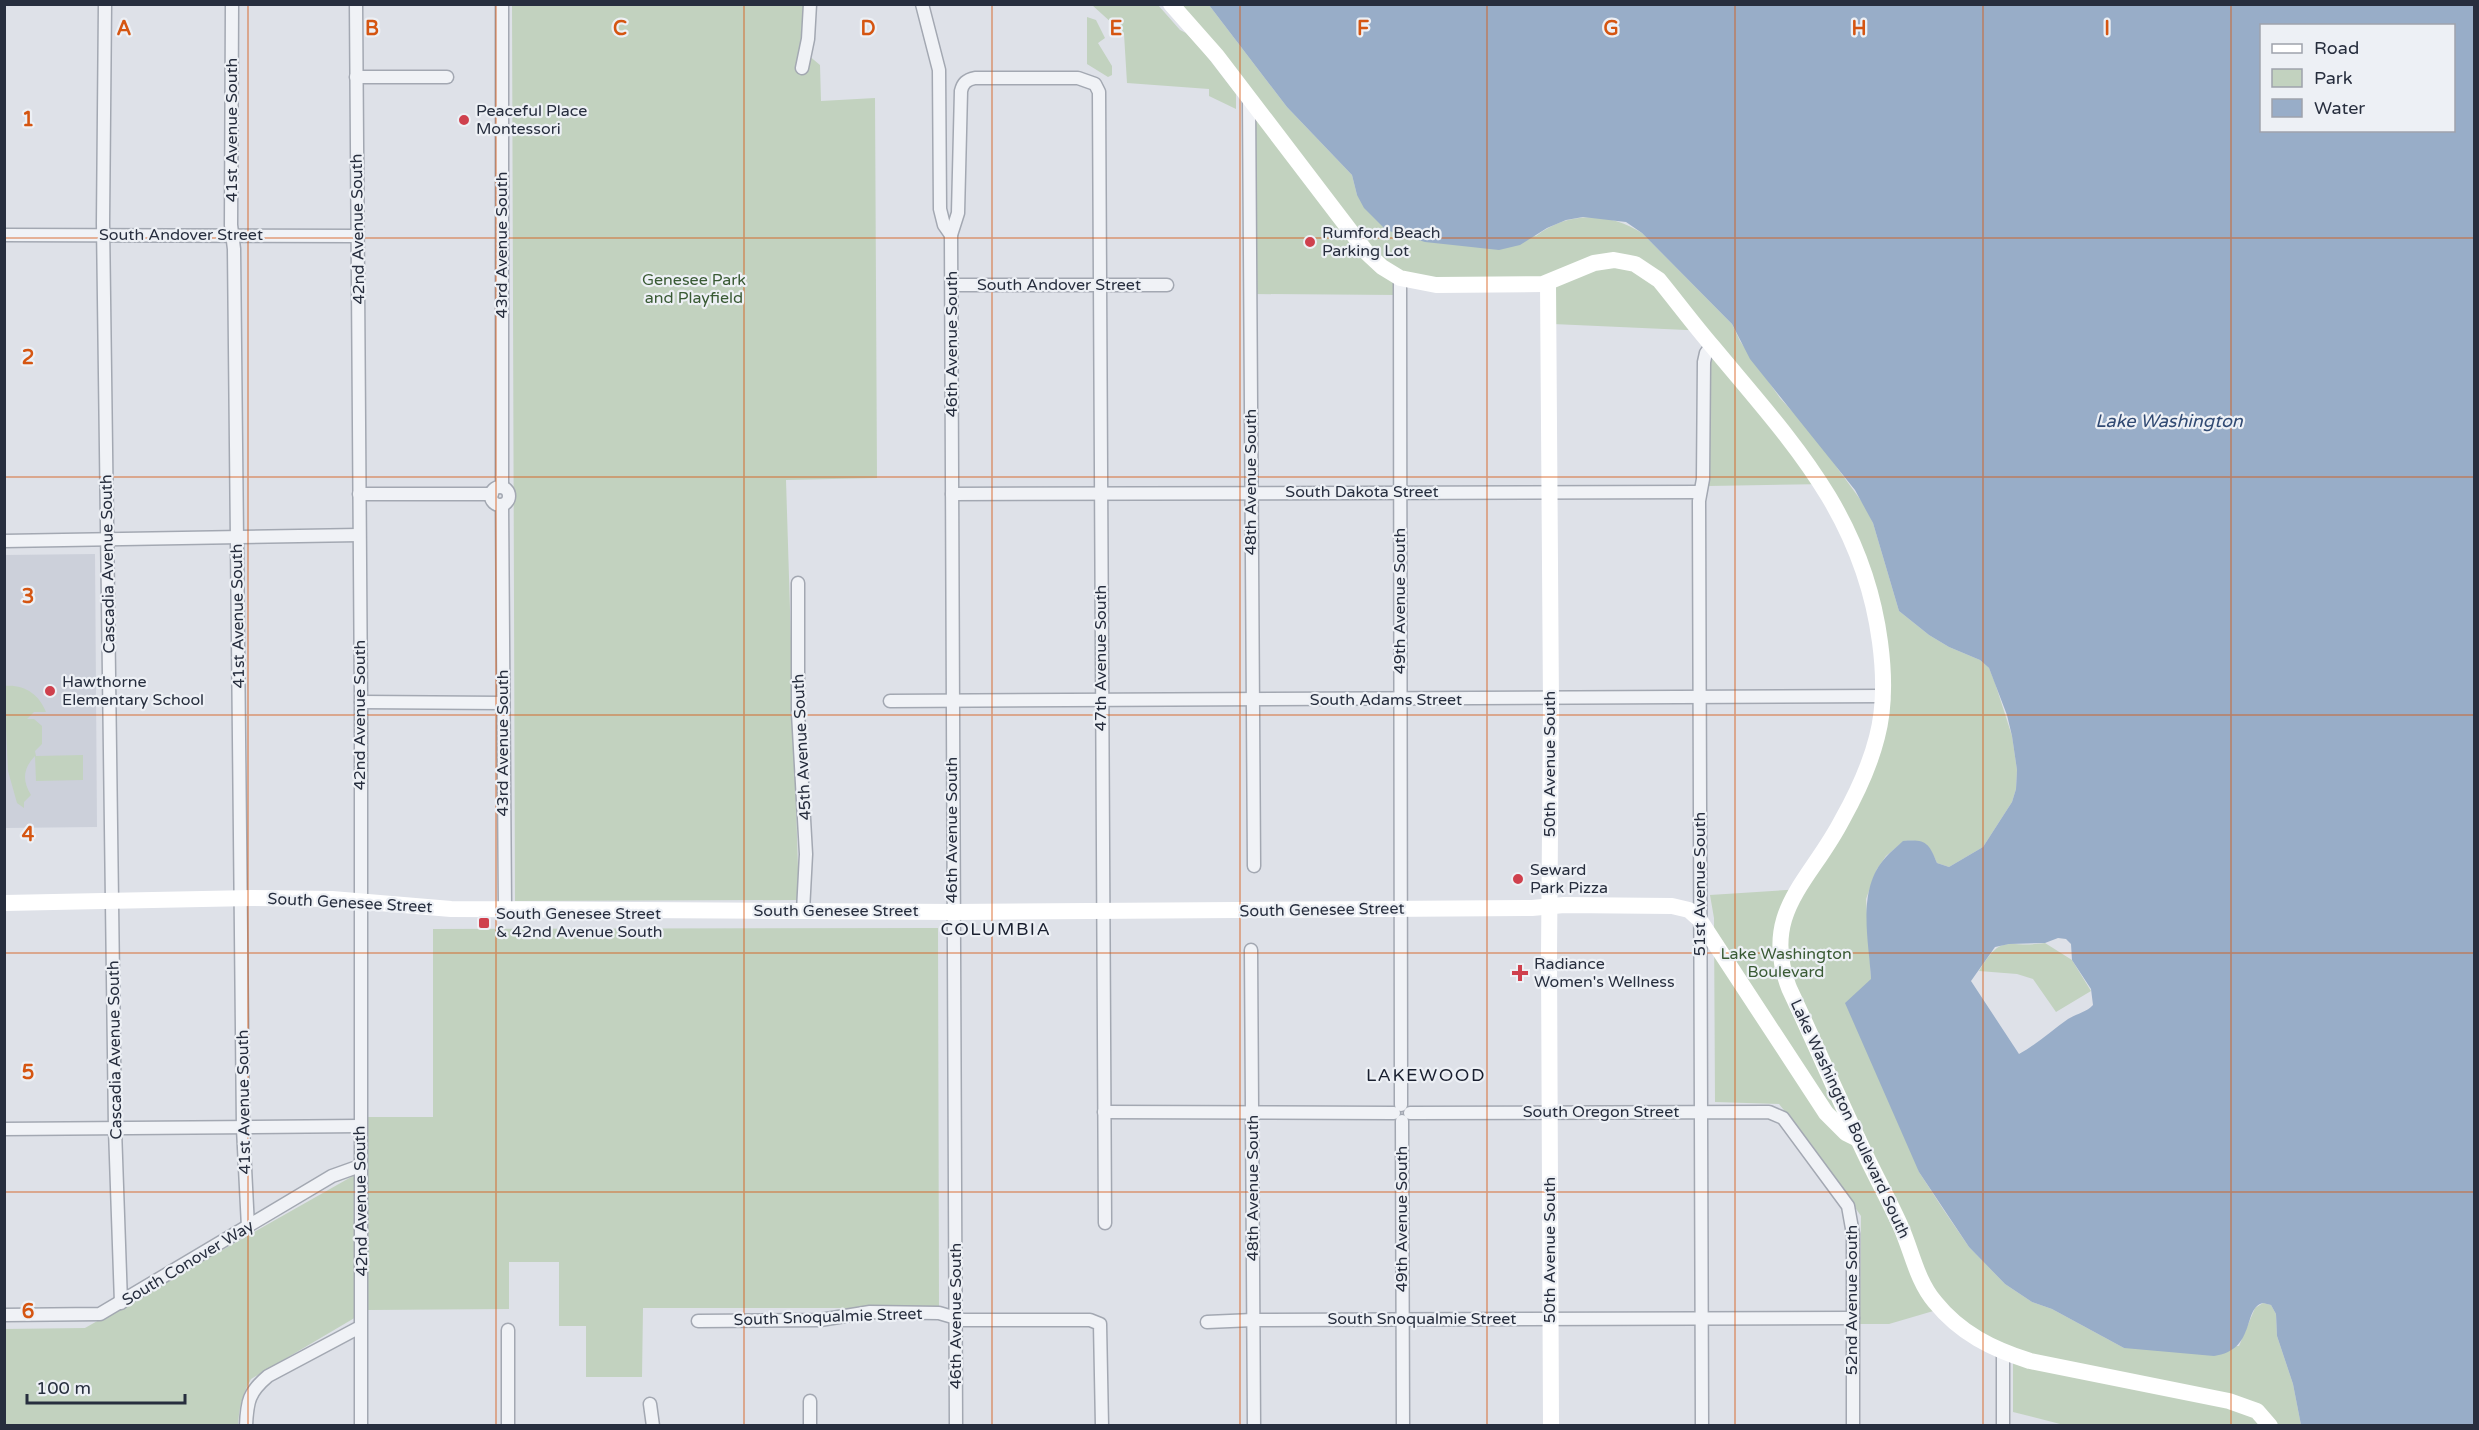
<svg xmlns="http://www.w3.org/2000/svg" width="2479" height="1430" font-family="'Varela Round',sans-serif">
	<rect width="100%" height="100%" fill="#dee1e8"/>
	<!-- built -->
	<polygon fill="#ccd0da" points="95,554 97,827 5,828 4,555"/>
	<!-- green -->
	<g fill="#c2d2bf">
		<polygon points="512,5 803,5 802,50 820,65 821,101 875,98 877,478 786,480 799,900 515,901"/>
		<polygon points="1092,5 1158,5 1180,30 1186,33 1202,50 1236,94 1236,109 1209,96 1209,89 1127,83 1124,34"/>
		<path d="M 1175,5 L 1209,5 L 1287,107 L 1352,175 L 1357,195 L 1536,236 C 1568,211 1609,212 1642,233 L 1732,324 L 1740,341 L 1780,398 L 1811,432 L 1865,506 L 1873,523 L 1899,611 L 1929,635 L 1949,647 L 1980,660 L 1989,668 L 1995,683 L 2012,736 L 2017,770 L 2016,789 L 2012,802 L 1983,847 L 1949,867 L 1937,863 C 1930,845 1924,839 1904,841 L 1886,856 L 1877,869 L 1866,899 L 1871,979 L 1919,1172 L 1943,1209 L 1969,1247 L 2005,1284 L 2032,1302 L 2052,1309 L 2124,1348 L 2239,1346 L 2255,1308 L 2263,1303 L 2271,1305 L 2276,1314 L 2277,1336 L 2293,1384 L 2301,1425 L 2064,1425 L 2013,1412 L 2013,1350 L 1965,1324 L 1947,1307 L 1889,1324 L 1860,1324 L 1861,1216 L 1812,1145 L 1779,1104 L 1715,1102 L 1714,918 L 1710,895 L 1803,889 L 1880,742 L 1888,656 L 1829,484 L 1709,486 L 1709,331 L 1553,324 L 1541,280 L 1417,278 L 1397,295 L 1254,294 L 1250,90 Z"/>
		<polygon points="1087,17 1096,20 1105,38 1098,43 1112,66 1112,75 1108,77 1087,64"/>
		<path d="M 4,686 C 24,684 39,694 46,712 L 34,712 L 27,719 L 34,719 L 42,726 L 42,744 L 35,751 L 36,756 L 83,755 L 83,780 L 36,781 L 35,756 C 23,768 22,781 31,795 L 24,802 L 24,808 L 17,803 L 8,771 Z"/>
		<path d="M 938,928 L 939,1308 L 643,1308 L 642,1377 L 586,1377 L 586,1326 L 559,1326 L 559,1262 L 509,1262 L 509,1309 L 368,1310 L 251,1379 C 242,1395 239,1408 238,1426 L 5,1425 L 4,1329 L 85,1328 L 367,1168 L 367,1117 L 433,1117 L 433,929 Z"/>
		<path d="M 2045,943 L 2072,960 L 2091,991 L 2056,1012 L 2033,979 L 2017,974 L 1979,971 C 2003,931 2006,949 2045,943 Z"/>
	</g>
	<!-- water -->
	<path fill="#98adc8" fill-rule="evenodd" d="M 1209,5 L 2474,5 L 2474,1425 L 2301,1425 L 2293,1384 L 2277,1336 L 2276,1314 L 2271,1305 L 2263,1303 C 2242,1308 2257,1350 2214,1356 L 2124,1348 L 2052,1309 L 2032,1302 L 2005,1284 L 1969,1247 L 1919,1172 L 1845,1003 L 1871,979 C 1869,940 1856,889 1886,857 C 1891,851 1898,846 1903,841 C 1926,839 1929,843 1937,863 L 1949,867 L 1983,847 L 2012,802 L 2016,789 L 2017,770 L 2012,736 L 2007,715 L 1989,668 L 1980,660 L 1949,647 L 1929,635 L 1899,611 L 1873,523 L 1855,490 L 1750,359 L 1732,324 L 1642,233 L 1626,222 L 1583,217 L 1566,220 L 1547,228 L 1520,245 L 1499,250 L 1425,242 L 1386,230 L 1364,208 L 1357,195 L 1352,175 L 1287,107 ZM 2262,26 L 2454,26 L 2454,130 L 2262,130 ZM 2058,938 L 2066,939 L 2071,944 L 2072,960 L 2091,989 L 2093,1005 C 2087,1012 2076,1014 2068,1019 C 2051,1031 2037,1044 2019,1054 L 1971,981 L 1995,947 L 2009,944 L 2045,943 Z"/>
	<g fill="none" stroke-linecap="round" stroke-linejoin="round">
		<!-- street casing -->
		<g stroke="#a3a8b2" stroke-width="15">
			<g id="street">
				<polyline points="105,4 103,223 115,1129 121,1303"/>
				<polyline points="232,4 231,225 234,249 243,1128 248,1227"/>
				<polyline points="356,4 361,702 361,1426"/>
				<polyline points="922,4 939,70 940,209 944,225 951,235"/>
				<polyline points="802,68 808,39 810,4"/>
				<polyline points="356,77 447,77"/>
				<polyline points="1249,98 1254,866"/>
				<polyline points="4,235 358,236"/>
				<polyline points="1400,278 1401,1105"/>
				<polyline points="952,285 1167,285"/>
				<polyline points="502,486 502,4"/>
				<circle cx="500" cy="496" r="9"/>
				<polyline points="359,494 492,494"/>
				<polyline points="952,494 1700,492"/>
				<polyline points="502,505 505,910"/>
				<polyline points="4,541 359,535"/>
				<polyline points="798,583 798,713 806,854 803,911"/>
				<polyline points="890,701 1883,696"/>
				<polyline points="361,702 503,703"/>
				<polyline points="1251,950 1254,1426"/>
				<polyline points="1104,1112 1394,1113"/>
				<polyline points="1410,1113 1769,1112 1783,1118 1848,1206 1853,1234 1853,1426"/>
				<polyline points="1402,1121 1403,1426"/>
				<polyline points="4,1129 360,1126"/>
				<polyline points="4,1315 100,1314 332,1176 360,1166"/>
				<polyline points="698,1321 820,1320 870,1312 939,1313 963,1320 1090,1320 1100,1324 1102,1426"/>
				<polyline points="1207,1322 1253,1320 1853,1318"/>
				<polyline points="508,1330 508,1426"/>
				<polyline points="810,1401 810,1426"/>
				<polyline points="650,1404 653,1426"/>
				<path d="M 246,1426 C 247,1401 249,1392 268,1376 L 360,1327"/>
				<path d="M 956,1426 L 951,235 L 958,213 L 961,91 C 963,83 966,80 975,78 L 1078,78 L 1095,84 L 1099,92 L 1105,1223"/>
				<polyline points="1702,1426 1699,501 1703,479 1704,362 1706,353 1711,346"/>
				<polyline points="2003,1426 2003,1353"/>
			</g>
		</g>
		<!-- street -->
		<use href="#street" stroke="#f0f2f6" stroke-width="12"/>
		<!-- secondary -->
		<g stroke="#fff" stroke-width="16">
			<path d="M 1171,4 L 1217,56 L 1368,254 L 1382,267 L 1400,278 L 1436,285 L 1543,284 L 1594,263 L 1614,260 L 1635,264 L 1659,280 C 1677,302 1694,325 1713,347 C 1791,441 1863,514 1880,642 C 1884,672 1885,707 1877,737 C 1870,765 1856,795 1842,820 C 1810,882 1760,912 1789,988 C 1813,1039 1835,1090 1859,1141 C 1872,1170 1888,1198 1901,1227 C 1912,1252 1917,1281 1935,1302 C 1960,1333 1992,1349 2030,1361 L 2229,1401 L 2257,1411 L 2270,1426"/>
			<polyline points="1548,283 1551,706 1549,956 1551,1426"/>
			<polyline points="4,903 252,898 332,899 451,909 952,912 1532,908 1564,905 1672,906 1689,910 1699,919 1826,1113 1846,1133 1858,1139"/>
		</g>
	</g>
	<!-- grid -->
	<path fill="none" stroke="#d55511" stroke-width="1.5" stroke-opacity="0.55" d="M 248,4 L 248,1426M 496,4 L 496,1426M 744,4 L 744,1426M 992,4 L 992,1426M 1240,4 L 1240,1426M 1487,4 L 1487,1426M 1735,4 L 1735,1426M 1983,4 L 1983,1426M 2231,4 L 2231,1426M 4,238 L 2474,238M 4,477 L 2474,477M 4,715 L 2474,715M 4,953 L 2474,953M 4,1192 L 2474,1192"/>
	<!-- markers -->
	<g fill="#cf404d" stroke="#edf0f5" stroke-width="2">
		<circle cx="464" cy="120" r="6"/>
		<circle cx="1310" cy="242" r="6"/>
		<circle cx="50" cy="691" r="6"/>
		<circle cx="1518" cy="879" r="6"/>
		<rect x="478" y="917" width="12" height="12" rx="3"/>
		<path d="M1517 964h6v6h6v6h-6v6h-6v-6h-6v-6h6z"/>
	</g>
	<g text-anchor="middle" dominant-baseline="central" stroke-width="4.5" stroke-linejoin="round" paint-order="stroke">
		<!-- poi labels -->
		<g font-size="16" fill="#272e3e" stroke="#edf0f5" text-anchor="start">
			<text x="476" y="111">Peaceful Place<tspan x="476" dy="18">Montessori</tspan></text>
			<text x="1322" y="233">Rumford Beach<tspan x="1322" dy="18">Parking Lot</tspan></text>
			<text x="62" y="682">Hawthorne<tspan x="62" dy="18">Elementary School</tspan></text>
			<text x="1530" y="870">Seward<tspan x="1530" dy="18">Park Pizza</tspan></text>
			<text x="496" y="914">South Genesee Street<tspan x="496" dy="18">&amp; 42nd Avenue South</tspan></text>
			<text x="1534" y="964">Radiance<tspan x="1534" dy="18">Women's Wellness</tspan></text>
		</g>
		<!-- street labels -->
		<g font-size="16" fill="#272e3e" stroke="#edf0f5">
			<text transform="translate(232 130) rotate(-90)">41st Avenue South</text>
			<text transform="translate(358 229) rotate(-91)">42nd Avenue South</text>
			<text x="181" y="235">South Andover Street</text>
			<text transform="translate(502 245) rotate(-90)">43rd Avenue South</text>
			<text x="1059" y="285">South Andover Street</text>
			<text transform="translate(952 344) rotate(-90)">46th Avenue South</text>
			<text transform="translate(1251 482) rotate(-90)">48th Avenue South</text>
			<text x="1362" y="492">South Dakota Street</text>
			<text transform="translate(108 564) rotate(-91)">Cascadia Avenue South</text>
			<text transform="translate(1400 601) rotate(-90)">49th Avenue South</text>
			<text transform="translate(238 616) rotate(-91)">41st Avenue South</text>
			<text transform="translate(1101 658) rotate(-90)">47th Avenue South</text>
			<text x="1386" y="700">South Adams Street</text>
			<text transform="translate(360 715) rotate(-90)">42nd Avenue South</text>
			<text transform="translate(503 743) rotate(-90)">43rd Avenue South</text>
			<text transform="translate(802 747) rotate(-93)">45th Avenue South</text>
			<text transform="translate(1550 764) rotate(-90)">50th Avenue South</text>
			<text transform="translate(952 830) rotate(-90)">46th Avenue South</text>
			<text transform="translate(1700 884) rotate(-90)">51st Avenue South</text>
			<text transform="translate(350 903) rotate(3)">South Genesee Street</text>
			<text transform="translate(1322 910) rotate(-1)">South Genesee Street</text>
			<text x="836" y="911">South Genesee Street</text>
			<text transform="translate(115 1050) rotate(-91)">Cascadia Avenue South</text>
			<text transform="translate(244 1102) rotate(-91)">41st Avenue South</text>
			<text x="1601" y="1112">South Oregon Street</text>
			<text transform="translate(1850 1119) rotate(65)">Lake Washington Boulevard South</text>
			<text transform="translate(1253 1188) rotate(-90)">48th Avenue South</text>
			<text transform="translate(361 1201) rotate(-91)">42nd Avenue South</text>
			<text transform="translate(1402 1219) rotate(-90)">49th Avenue South</text>
			<text transform="translate(1550 1250) rotate(-90)">50th Avenue South</text>
			<text transform="translate(188 1263) rotate(-31)">South Conover Way</text>
			<text transform="translate(1852 1300) rotate(-90)">52nd Avenue South</text>
			<text transform="translate(956 1316) rotate(-90)">46th Avenue South</text>
			<text transform="translate(828 1317) rotate(-2)">South Snoqualmie Street</text>
			<text x="1422" y="1319">South Snoqualmie Street</text>
		</g>
		<!-- park labels -->
		<g font-size="16" fill="#395a34" stroke="#edf0f5">
			<text x="694" y="280">Genesee Park<tspan x="694" dy="18">and Playfield</tspan></text>
			<text x="1786" y="954">Lake Washington<tspan x="1786" dy="18">Boulevard</tspan></text>
		</g>
		<!-- water labels -->
		<g font-size="18" font-style="italic" fill="#314a73" stroke="#edf0f5">
			<text x="2169" y="421">Lake Washington</text>
		</g>
		<!-- neighbourhood labels -->
		<g font-size="18" letter-spacing="1.5" fill="#191f2f" stroke="#edf0f5">
			<text x="996" y="929">COLUMBIA</text>
			<text x="1426" y="1075">LAKEWOOD</text>
		</g>
	</g>
	<g font-size="20" text-anchor="middle" font-weight="bold" fill="#d55511" stroke="#edf0f5" stroke-width="4.5" stroke-linejoin="round" paint-order="stroke">
		<text x="124" y="35">A</text>
		<text x="372" y="35">B</text>
		<text x="620" y="35">C</text>
		<text x="868" y="35">D</text>
		<text x="1116" y="35">E</text>
		<text x="1363" y="35">F</text>
		<text x="1611" y="35">G</text>
		<text x="1859" y="35">H</text>
		<text x="2107" y="35">I</text>
		<text x="28" y="126">1</text>
		<text x="28" y="364">2</text>
		<text x="28" y="603">3</text>
		<text x="28" y="841">4</text>
		<text x="28" y="1079">5</text>
		<text x="28" y="1318">6</text>
	</g>
	<!-- border -->
	<rect width="2479" height="1430" fill="none" stroke="#272e3e" stroke-width="12"/>
	<!-- legend -->
	<rect x="2260" y="24" width="195" height="108" fill="#edf0f5" stroke="#9ea2ac" stroke-width="1.5"/>
	<rect x="2272" y="44" width="30" height="9" fill="#ffffff" stroke="#9ea2ac" stroke-width="1.5"/>
	<text x="2314" y="54" font-size="18" fill="#272e3e">Road</text>
	<rect x="2272" y="69" width="30" height="18" fill="#c2d2bf" stroke="#9ea2ac" stroke-width="1.5"/>
	<text x="2314" y="84" font-size="18" fill="#272e3e">Park</text>
	<rect x="2272" y="99" width="30" height="18" fill="#98adc8" stroke="#9ea2ac" stroke-width="1.5"/>
	<text x="2314" y="114" font-size="18" fill="#272e3e">Water</text>
	<!-- scale -->
	<path d="M27 1394v9h158v-9" fill="none" stroke="#272e3e" stroke-width="3"/>
	<text x="36" y="1394" font-size="18" fill="#272e3e" stroke="#edf0f5" stroke-width="4.5" paint-order="stroke">100 m</text>
</svg>
